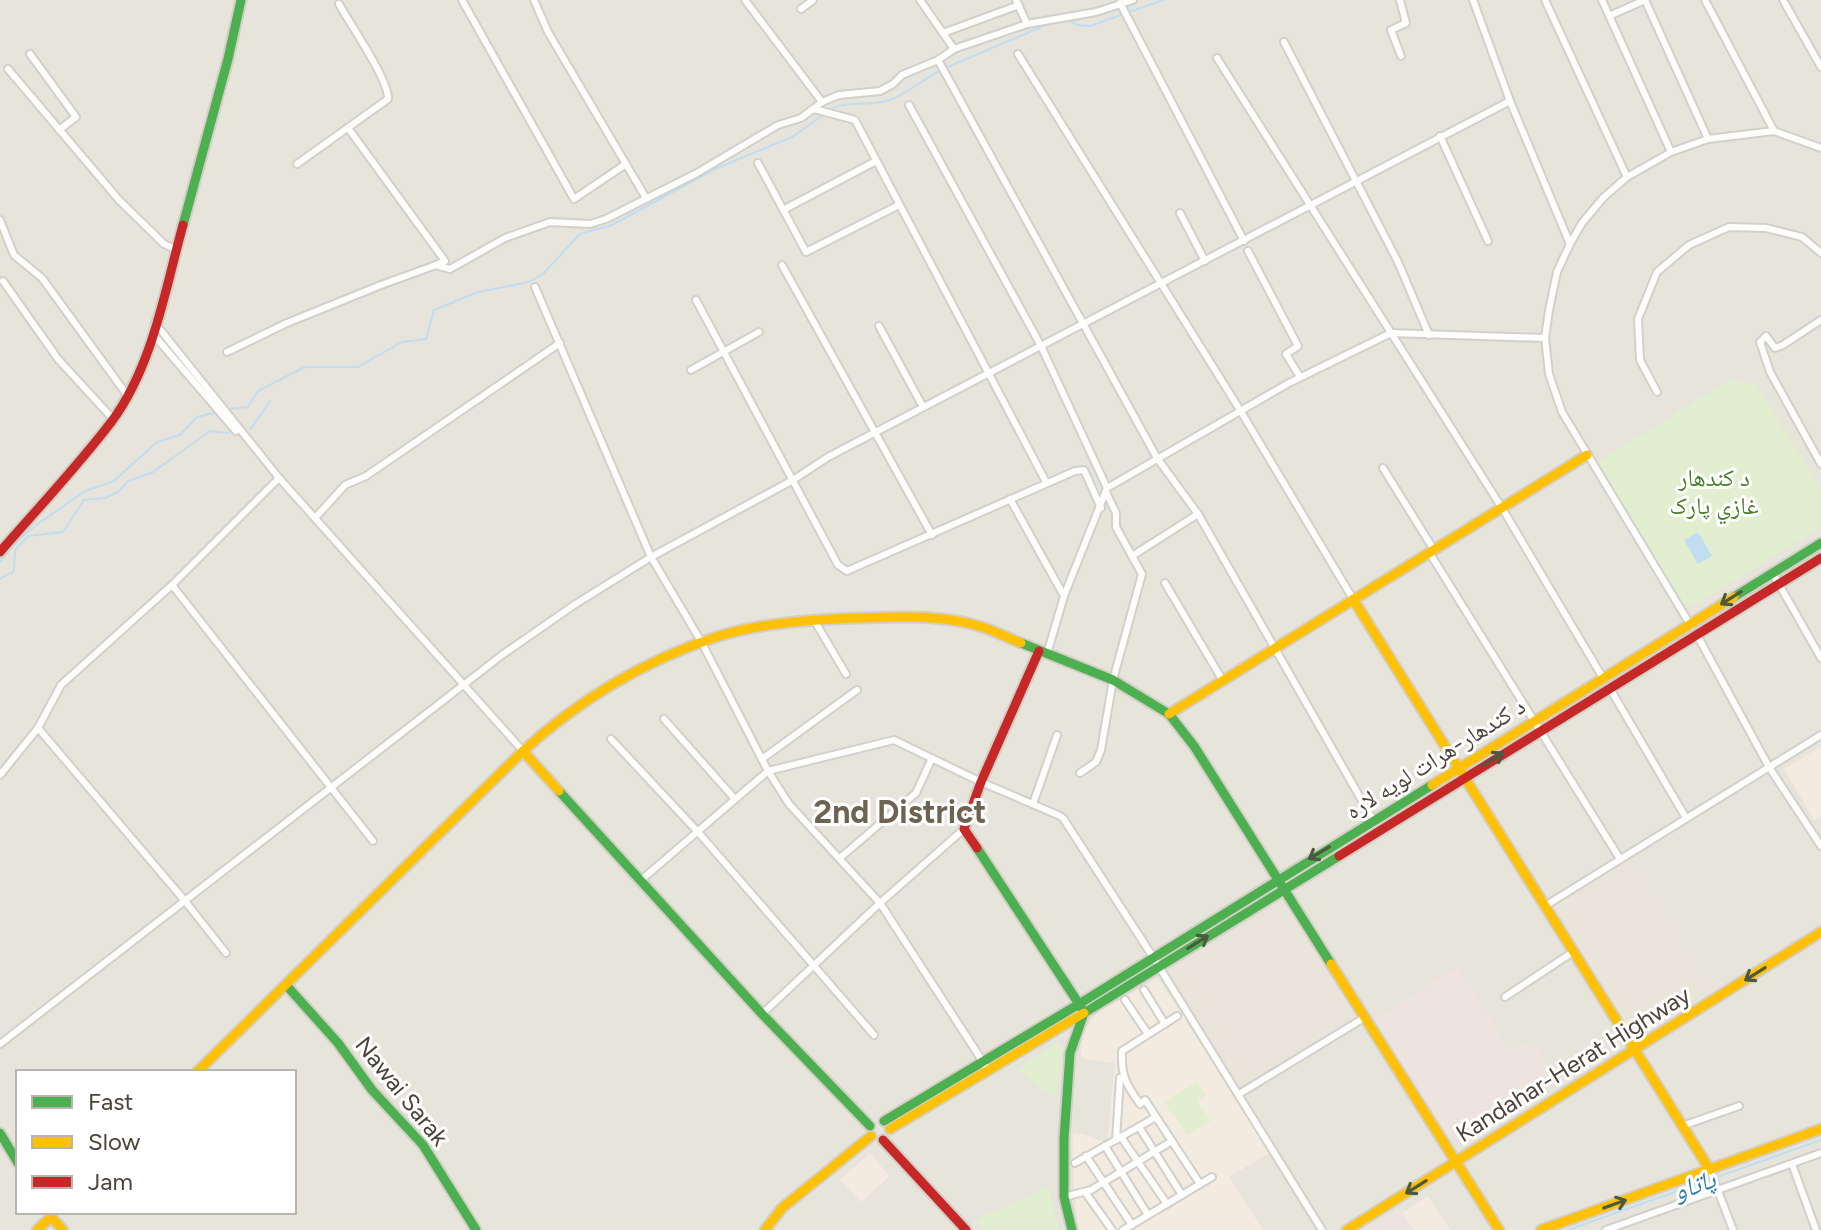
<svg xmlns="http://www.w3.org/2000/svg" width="1821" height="1230" font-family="Figtree,'Noto Naskh Arabic',sans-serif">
	<rect width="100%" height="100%" fill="#f4f2ee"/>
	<!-- residential -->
	<path fill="#e7e4dc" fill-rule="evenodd" d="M 0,0 L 1821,0 L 1821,1230 L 0,1230 ZM 18,1072 L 294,1072 L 294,1212 L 18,1212 Z"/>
	<!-- commercial -->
	<g fill="#f3ebdf">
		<polygon points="1821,746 1821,815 1814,820 1784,769"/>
		<polygon points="1158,978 1271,1152 1229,1177 1263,1230 1079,1230 1074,1194 1073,1133 1083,1134 1107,1143 1115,1063 1081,1058 1083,1031 1097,1013"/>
		<polygon points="870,1154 890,1176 861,1202 840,1179"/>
		<polygon points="1428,1196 1450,1230 1414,1230 1402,1213"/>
	</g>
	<!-- education -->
	<g fill="#eae5da">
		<polygon points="1630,855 1713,986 1632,1037 1549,906"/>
		<polygon points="1284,902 1356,1015 1241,1087 1171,972"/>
	</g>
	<!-- medical -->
	<g fill="#eee3df">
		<polygon points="1458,967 1511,1052 1532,1040 1555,1077 1452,1140 1375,1019"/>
		<polygon points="1399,1209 1414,1230 1364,1230"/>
	</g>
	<!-- green -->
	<g fill="#e1eecf">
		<polygon points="1733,378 1746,385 1754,381 1821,489 1821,527 1691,607 1683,605 1596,463"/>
		<polygon points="1056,1042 1062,1048 1055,1098 1017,1070"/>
		<polygon points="1196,1082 1206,1095 1197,1101 1211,1121 1187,1135 1164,1102"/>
		<polygon points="1048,1187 1059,1230 983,1230 975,1220"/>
	</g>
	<!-- water -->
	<polygon fill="#c0ddf1" points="1698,532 1712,556 1698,564 1684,540"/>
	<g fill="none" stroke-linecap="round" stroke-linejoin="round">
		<!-- stream -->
		<g stroke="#c0ddf1" stroke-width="2">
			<polyline points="1066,19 1077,25 1090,26 1163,0"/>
			<polyline points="945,68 1053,22"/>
			<path d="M 828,111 C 846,99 870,107 890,100 C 902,96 926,78 939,71"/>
			<polyline points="229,409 248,407 258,391 305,367 358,367 402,342 426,339 434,310 478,292 529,282 543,274 580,234 612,225 717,168 792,137 823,115"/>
			<polyline points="250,430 270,401"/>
			<polyline points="0,562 18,540 39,523 85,491 114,481 157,442 180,435 197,417 213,413"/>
			<polyline points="0,579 14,571 15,550 28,536 63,532 84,500 105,498 118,492 128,481 153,472 210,431 228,433"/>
			<polyline points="1717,1177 1821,1140"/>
			<polyline points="1568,1230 1711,1179"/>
		</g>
		<!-- street casing -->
		<g stroke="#d2d0cb" stroke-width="10">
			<g id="street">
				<polyline points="462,0 574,199 626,164"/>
				<polyline points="534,0 548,32 646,198"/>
				<polyline points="745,0 822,102"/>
				<polyline points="920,0 954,49"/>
				<polyline points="1016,0 1027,24"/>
				<polyline points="1400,0 1406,23 1391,30 1401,56"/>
				<polyline points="1473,0 1510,101 1570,244"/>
				<polyline points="1545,0 1627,177"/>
				<polyline points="1602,0 1671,152"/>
				<polyline points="1705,0 1774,131"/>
				<polyline points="1783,0 1821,67"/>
				<polyline points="1120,3 1244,241"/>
				<polyline points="801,9 813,0"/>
				<polyline points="1609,16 1645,0 1708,139"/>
				<polyline points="943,33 1019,5"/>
				<polyline points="1284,42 1398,262 1429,335"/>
				<polyline points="30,54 76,117 59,130"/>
				<polyline points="1018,54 1240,410 1353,599"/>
				<polyline points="1217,58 1502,508 1603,678"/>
				<polyline points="938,60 1157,458 1198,514 1373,820"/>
				<polyline points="8,69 119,200 164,244 175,249"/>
				<polyline points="909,105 1041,346 1107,488"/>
				<polyline points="813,109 822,102 839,95 880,91 893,84 902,75 938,60 954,49 1027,24 1096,12 1133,0"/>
				<polyline points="348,128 445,261 436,265"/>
				<polyline points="1440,136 1488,241"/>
				<polyline points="758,163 806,252 899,205"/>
				<path d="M 297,164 L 388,99 C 389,80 350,24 339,4"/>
				<polyline points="783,210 876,161"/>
				<polyline points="1180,213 1205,261"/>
				<polyline points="0,220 14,255 42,278 127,395"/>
				<polyline points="1248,251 1298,346 1286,354 1300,377"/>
				<polyline points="782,265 932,535"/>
				<polyline points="3,281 58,359 113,419"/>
				<polyline points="535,287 651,557 702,643 768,771 789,804 880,903 985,1065"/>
				<polyline points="696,300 838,565 847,571 1075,471 1084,470 1101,508"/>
				<polyline points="1821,320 1783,345 1775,348 1766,336 1760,342 1770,372 1821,464"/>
				<polyline points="155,323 279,478 523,751"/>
				<polyline points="879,326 923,407"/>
				<polyline points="153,334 236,431"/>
				<polyline points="227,352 287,323 381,285 436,265 450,269 505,238 550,222 590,224 606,219 697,173 778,125 801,118 813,109 818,110 855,120 1046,482"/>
				<polyline points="691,370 759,332"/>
				<polyline points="1657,392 1640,360 1638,319 1657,272 1689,245 1729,227 1766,228 1802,237 1821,253"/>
				<polyline points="1383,468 1434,550"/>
				<polyline points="1010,499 1064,596"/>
				<polyline points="316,517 345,485 366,476 560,343"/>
				<polyline points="1429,552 1620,859"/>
				<polyline points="1132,556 1198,514"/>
				<polyline points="1772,572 1821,658"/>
				<polyline points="1165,583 1223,681"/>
				<polyline points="172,585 373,841"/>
				<polyline points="814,620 846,674"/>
				<polyline points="1691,626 1562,412 1549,374 1545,338 1549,310 1557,272 1570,244 1582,223 1603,198 1627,177 1671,152 1708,139 1774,131 1821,148"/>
				<polyline points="1697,635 1769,767 1821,846"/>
				<polyline points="1047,654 1064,596 1107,488 1289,383 1391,333 1545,338"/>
				<polyline points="1609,687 1686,818"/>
				<polyline points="664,719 734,798"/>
				<polyline points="38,728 185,901 226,953"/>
				<polyline points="611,739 698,832 874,1035"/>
				<polyline points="762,759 857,690"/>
				<polyline points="1080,773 1096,762 1101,750 1113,680 1142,574 1116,527 1116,513 1106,492"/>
				<polyline points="0,775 38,728 61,685 172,585 279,478"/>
				<polyline points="1033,804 1057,735"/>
				<polyline points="841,857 916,793 932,758"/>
				<polyline points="640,881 768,771 894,740 981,782 1058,815 1063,818 1153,957 1322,1230"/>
				<polyline points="1545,906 1821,735"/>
				<polyline points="1144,990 1165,1024"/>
				<polyline points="1505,997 1573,952"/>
				<polyline points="1125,1000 1148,1034"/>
				<polyline points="762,1014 880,903 964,829"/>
				<path d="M 1177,1016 L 1122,1051 C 1121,1077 1126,1084 1140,1104 L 1145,1100 L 1200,1184"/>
				<polyline points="0,1044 502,655 574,605 651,557 793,480 828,457 1510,101"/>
				<polyline points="1239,1094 1364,1018"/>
				<polyline points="1682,1126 1739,1106"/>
				<polyline points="1139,1127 1182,1195"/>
				<polyline points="1121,1137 1167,1204"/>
				<polyline points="1116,1140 1120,1078"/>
				<polyline points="1105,1146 1148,1215"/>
				<polyline points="1086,1156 1132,1225"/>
				<polyline points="1075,1163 1156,1117"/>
				<polyline points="1792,1164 1816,1230"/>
				<polyline points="1710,1170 1733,1230"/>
				<polyline points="1085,1192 1112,1230"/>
				<polyline points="1064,1197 1091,1190 1172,1141"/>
				<polyline points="1123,1230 1212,1177"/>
				<polyline points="1606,1230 1821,1153"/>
			</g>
		</g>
		<!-- fast casing -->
		<g stroke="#d3cfc5" stroke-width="13">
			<g id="fast">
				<polyline points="183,225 228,59 241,0"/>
				<polyline points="1734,597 1821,543"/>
				<polyline points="1021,643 1113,680 1169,714 1194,746 1331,964"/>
				<polyline points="559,791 762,1014 870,1126"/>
				<polyline points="286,985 338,1043 372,1090 423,1145 476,1230"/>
				<polyline points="1084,1013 1079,1004 1432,785"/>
				<polyline points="884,1121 1079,1004 977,848"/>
				<polyline points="0,1133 18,1163"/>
				<polyline points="1072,1230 1064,1197 1064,1139 1070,1053 1084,1013 1339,856"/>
			</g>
		</g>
		<!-- slow casing -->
		<g stroke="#d3cfc5" stroke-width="13">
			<g id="slow">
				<polyline points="1353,599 1710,1170"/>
				<polyline points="1169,714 1587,455"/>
				<path d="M 523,751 C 579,700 644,661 716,637 C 760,623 809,620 855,618 C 896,617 942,614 982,627 C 995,631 1008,638 1021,643"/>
				<polyline points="1432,785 1734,597"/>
				<polyline points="1331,964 1499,1230"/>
				<polyline points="197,1072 523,751 559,791"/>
				<polyline points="890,1129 1084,1013"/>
				<polyline points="37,1230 51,1217 63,1230"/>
				<polyline points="765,1230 782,1208 871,1136"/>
				<polyline points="1347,1230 1821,932"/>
				<polyline points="1541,1230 1821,1129"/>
			</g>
		</g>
		<!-- jam casing -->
		<g stroke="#d3cfc5" stroke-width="13">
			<g id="jam">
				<path d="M 0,552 C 37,509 78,466 112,421 C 153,365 165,290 183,225"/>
				<polyline points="977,848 964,829 981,782 1039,651"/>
				<polyline points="1339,856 1821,558"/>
				<polyline points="883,1140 966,1230"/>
			</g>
		</g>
		<!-- street -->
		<use href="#street" stroke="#fdfdfc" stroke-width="6"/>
		<!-- fast -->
		<use href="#fast" stroke="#4caf50" stroke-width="9"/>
		<!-- slow -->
		<use href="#slow" stroke="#ffc107" stroke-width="9"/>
		<!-- jam -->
		<use href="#jam" stroke="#c62828" stroke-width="9"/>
	</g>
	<!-- one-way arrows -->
	<defs><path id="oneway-shaft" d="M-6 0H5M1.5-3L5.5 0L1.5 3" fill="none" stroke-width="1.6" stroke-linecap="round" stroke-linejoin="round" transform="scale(2)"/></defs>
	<g stroke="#4b593e">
		<use href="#oneway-shaft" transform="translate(1731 598) rotate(148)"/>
		<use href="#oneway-shaft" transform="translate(1493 759) rotate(-32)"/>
		<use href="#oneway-shaft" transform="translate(1319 853) rotate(149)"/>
		<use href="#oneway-shaft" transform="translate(1198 942) rotate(-32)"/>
		<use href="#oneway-shaft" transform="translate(1755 974) rotate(148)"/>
		<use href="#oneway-shaft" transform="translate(1416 1187) rotate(148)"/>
		<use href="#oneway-shaft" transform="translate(1615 1204) rotate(-20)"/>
	</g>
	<g text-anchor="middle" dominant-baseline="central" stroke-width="6" stroke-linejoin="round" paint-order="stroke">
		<!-- park labels -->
		<g font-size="24" fill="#4a7f2a" stroke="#fff">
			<text x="1714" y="477">د کندهار<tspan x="1714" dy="28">غازي پارک</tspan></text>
		</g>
		<!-- street labels -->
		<g font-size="24" fill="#4b4439" stroke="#fff">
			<text transform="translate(1435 758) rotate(-32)">د کندهار-هرات لويه لاره</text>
			<text transform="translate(1573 1064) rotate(-32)">Kandahar-Herat Highway</text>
			<text transform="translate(402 1091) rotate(51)">Nawai Sarak</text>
		</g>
		<!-- water labels -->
		<g font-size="26" font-style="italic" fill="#2e7ab2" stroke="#fff">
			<text transform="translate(1694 1185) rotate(-20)">پاتاو</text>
		</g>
		<!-- district labels -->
		<g font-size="32" font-weight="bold" fill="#6e6250" stroke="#fff">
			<text x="900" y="812">2nd District</text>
		</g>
	</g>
	<!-- legend -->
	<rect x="16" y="1070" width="280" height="144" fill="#ffffff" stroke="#b7b4b0" stroke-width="2"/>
	<rect x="32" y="1096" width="40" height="12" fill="#4caf50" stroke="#b7b4b0" stroke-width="2"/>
	<text x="88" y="1110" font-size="24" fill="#4b4439">Fast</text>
	<rect x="32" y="1136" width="40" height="12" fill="#ffc107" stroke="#b7b4b0" stroke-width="2"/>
	<text x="88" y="1150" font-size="24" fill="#4b4439">Slow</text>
	<rect x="32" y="1176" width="40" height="12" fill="#c62828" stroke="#b7b4b0" stroke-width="2"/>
	<text x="88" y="1190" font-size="24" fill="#4b4439">Jam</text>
</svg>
